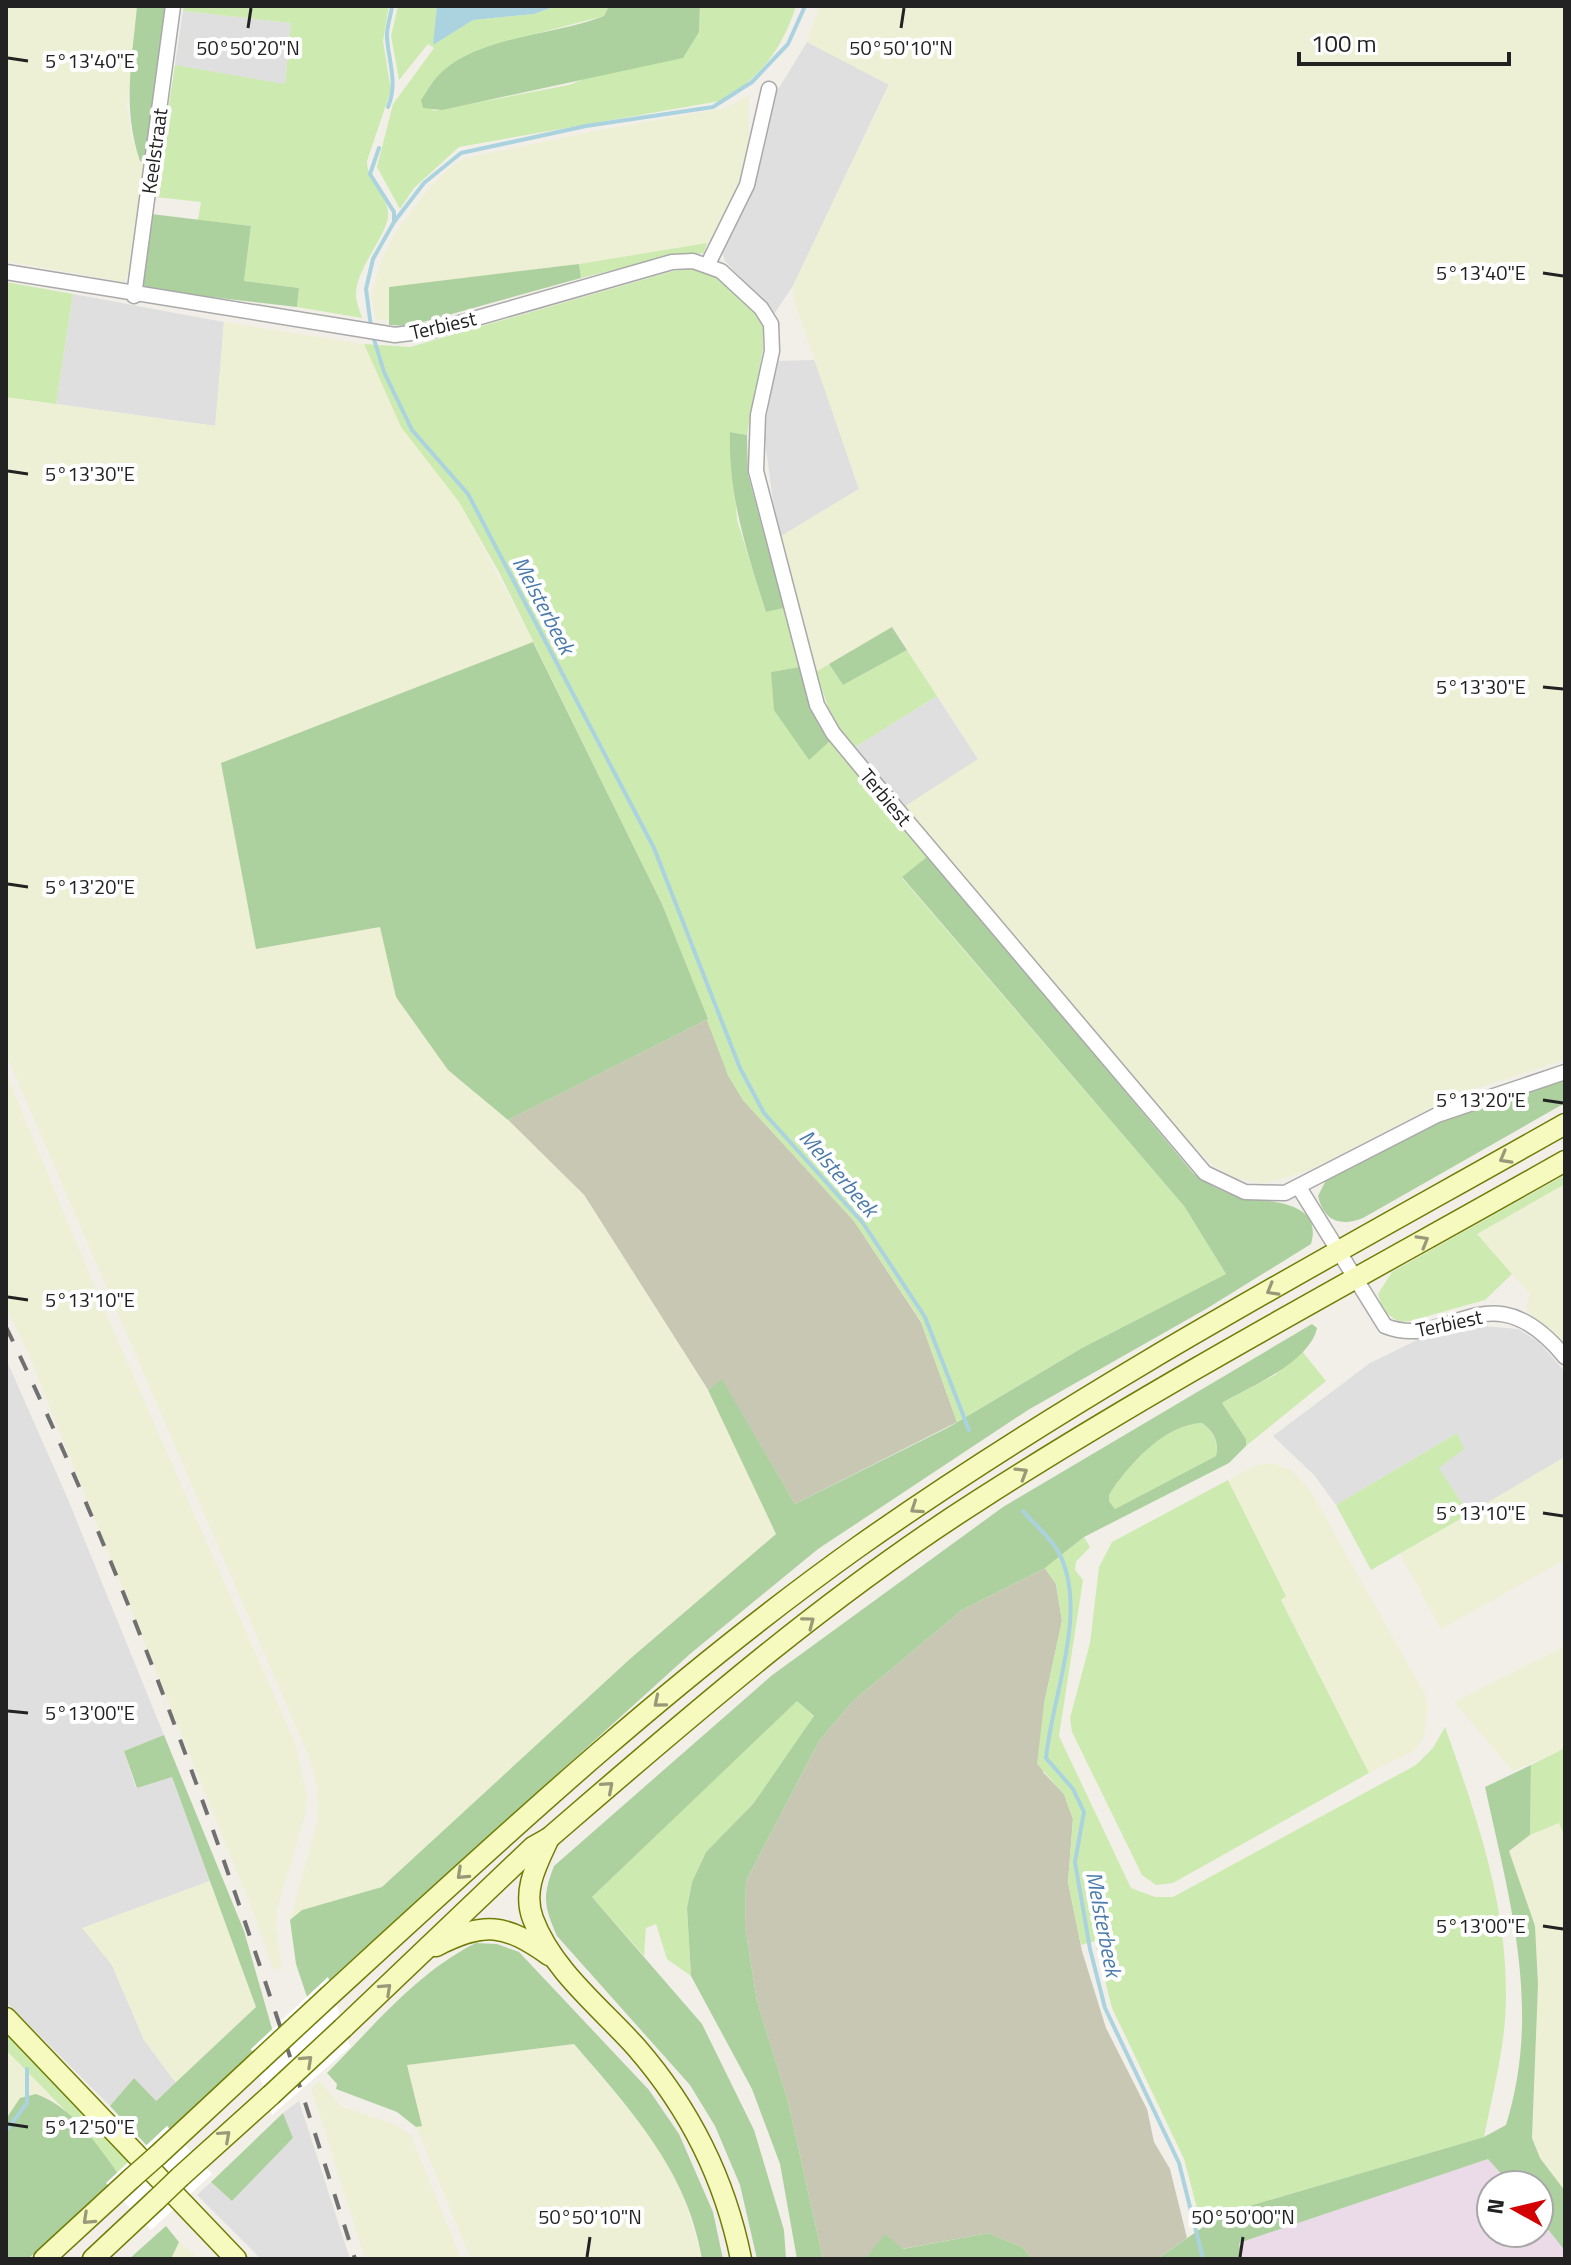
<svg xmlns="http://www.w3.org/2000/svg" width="1571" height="2265" font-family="'Titillium Web',sans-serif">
	<rect width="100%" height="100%" fill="#f2efe9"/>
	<!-- residential -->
	<g fill="#e0dfdf">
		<polygon points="183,11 291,23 285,85 175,65"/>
		<polygon points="807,42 889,84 793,286 774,314 725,261 722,253 750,196 768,106"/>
		<polygon points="73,294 224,322 216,426 56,404"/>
		<polygon points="815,360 859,489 778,538 764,434 776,361"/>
		<polygon points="937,696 978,759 901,809 852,749"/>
		<polygon points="1471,1325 1518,1329 1539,1342 1565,1372 1565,1457 1469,1514 1438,1467 1457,1433 1336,1505 1315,1476 1273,1436 1370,1363 1419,1339"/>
		<polygon points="6,1359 67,1497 164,1735 124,1751 136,1788 172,1777 210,1881 83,1928 112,1965 144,2040 176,2083 155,2101 134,2078 110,2106 6,2002"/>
		<polygon points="299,2101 350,2259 261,2259 197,2195 211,2182 232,2201 293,2138 283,2113"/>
	</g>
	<!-- industrial -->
	<polygon fill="#ebdbe8" points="1488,2159 1511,2185 1491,2185 1491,2233 1539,2233 1539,2218 1565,2251 1565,2259 1242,2259 1239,2243"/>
	<!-- construction -->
	<g fill="#c7c7b4">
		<polygon points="708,1019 728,1075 743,1100 854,1221 921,1322 957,1422 795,1504 722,1380 708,1390 584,1195 508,1120"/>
		<polygon points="1045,1568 1056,1584 1062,1621 1044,1704 1043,1772 1064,1794 1073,1819 1068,1882 1082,1951 1106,2028 1147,2109 1154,2142 1170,2169 1187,2238 1157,2259 1032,2259 1022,2247 988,2233 902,2249 886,2235 865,2259 823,2259 788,2101 757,2001 745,1926 746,1881 819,1741 853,1701 962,1610"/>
	</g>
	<!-- farmland -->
	<g fill="#eef0d5">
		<polygon points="6,6 137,6 127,107 132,137 140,161 145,163 131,270 124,282 6,261"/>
		<polygon points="819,6 1565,6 1565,1060 1456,1095 1313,1169 1264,1184 1235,1178 1213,1165 1184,1137 901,809 978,759 893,627 816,672 778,538 859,489 794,301 793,286 889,85 807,42"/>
		<polygon points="749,95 749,157 744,177 708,249 706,243 579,264 390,287 389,320 376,320 371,296 382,258 397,230 429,188 454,164 466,158 594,131 725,108"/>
		<polygon points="224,322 364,344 401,427 459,502 533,642 221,763 256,949 380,927 397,997 448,1070 508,1120 584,1195 708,1390 776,1534 631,1658 382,1888 302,1910 290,1920 318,1819 317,1786 309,1757 6,1054 6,397 215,426"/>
		<polygon points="6,1073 107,1316 296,1745 307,1797 306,1813 277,1909 276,1927 282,1967 273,1970 257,1922 27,1351 6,1307"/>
		<polygon points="1565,1184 1565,1353 1526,1308 1530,1294 1477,1234"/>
		<polygon points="1565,1457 1565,1560 1441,1629 1400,1554"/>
		<polygon points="1272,1463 1293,1471 1310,1490 1426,1696 1428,1711 1424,1737 1414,1751 1369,1773 1281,1599 1286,1595 1228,1480 1256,1465"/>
		<polygon points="1565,1646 1565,1748 1513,1771 1454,1702"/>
		<polygon points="1560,1823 1565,1837 1565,2191 1540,2158 1532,2138 1538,1985 1509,1851 1530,1835"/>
		<polygon points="210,1881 256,2007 176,2083 144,2040 112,1965 82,1928"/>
		<polygon points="574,2044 657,2143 681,2186 702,2259 471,2259 416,2127 421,2126 406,2065"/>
		<polygon points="6,2050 53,2100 36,2094 20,2098 6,2119"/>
		<polygon points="320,2081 341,2106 396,2125 411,2135 461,2259 365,2259 311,2088"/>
		<polygon points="179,2242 194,2254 199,2259 171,2259"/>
	</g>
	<!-- grass -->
	<g fill="#cdebb0">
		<path d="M 184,6 L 389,6 L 383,41 L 391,90 L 367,161 C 367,183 386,193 388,212 C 391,231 356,267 356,294 C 356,302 360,311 362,318 L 297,307 L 299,288 L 244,281 L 251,226 L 198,220 L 201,202 L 155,197 L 175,65 L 285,84 L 291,23 L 183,11 Z"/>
		<path d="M 398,6 L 437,6 L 434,44 L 473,20 L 534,14 L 556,6 L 609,6 L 604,16 L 489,46 L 432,111 L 569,85 L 699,32 L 700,6 L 796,6 C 782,50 760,78 720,101 L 459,147 L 414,188 L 400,209 L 377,167 L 393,104 L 434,48 L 428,44 L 399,80 L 391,36 Z"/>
		<polygon points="707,243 704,253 663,258 581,278 579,264"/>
		<polygon points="702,267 716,273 757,313 763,327 763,349 747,435 731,432 737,520 766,612 784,608 799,667 771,672 808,759 830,741 928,856 902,878 1184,1206 1226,1274 1082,1348 957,1422 921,1321 854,1221 743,1100 728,1075 662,904 500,574 459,502 401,427 364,344 410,347 673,271"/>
		<polygon points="6,282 73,294 56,404 6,397"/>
		<polygon points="907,650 937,696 852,749 834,724 816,672 829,664 843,685"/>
		<polygon points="1565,1175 1565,1184 1477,1234 1512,1274 1485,1300 1410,1321 1399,1322 1383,1311 1378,1294 1392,1272"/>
		<polygon points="1302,1351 1326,1381 1246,1446 1246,1439 1222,1403 1275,1375"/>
		<path d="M 1202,1423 C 1214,1433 1218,1440 1216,1456 L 1115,1509 L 1109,1501 L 1109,1495 C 1128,1465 1165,1424 1202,1423 Z"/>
		<polygon points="1457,1433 1464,1449 1439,1468 1469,1514 1371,1570 1336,1505"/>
		<polygon points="1228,1480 1286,1596 1281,1600 1369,1773 1173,1883 1156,1885 1142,1875 1072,1732 1070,1718 1090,1643 1099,1567 1112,1542"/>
		<path d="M 1084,1537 L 1090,1547 L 1076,1562 L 1075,1570 L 1083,1580 L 1059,1736 L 1131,1888 L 1155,1897 L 1173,1897 L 1416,1765 L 1433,1748 L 1445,1727 C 1476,1814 1507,1903 1506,1997 C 1506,2043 1493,2092 1484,2137 L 1222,2214 L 1202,2227 L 1184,2159 L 1112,2008 L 1095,1941 L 1081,1945 L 1068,1882 L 1073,1819 L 1064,1794 L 1037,1764 L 1044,1704 L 1062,1621 L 1056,1584 L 1045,1568 Z"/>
		<polygon points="797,1700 814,1717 753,1804 706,1852 692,1882 687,1908 691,1976 667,1959 656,1924 646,1928 644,1956 592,1897"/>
		<polygon points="1565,1748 1565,1837 1559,1823 1530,1835 1531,1765"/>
		<polygon points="6,2031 131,2164 120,2176 88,2134 6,2050"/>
	</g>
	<!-- forest -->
	<g fill="#add19e" fill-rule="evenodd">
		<path d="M 137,6 L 167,6 L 145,163 L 140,161 C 122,107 132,61 137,6 Z"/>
		<path d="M 609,6 L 700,6 L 699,32 L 683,58 L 442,110 L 423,108 L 421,100 C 428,90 434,78 444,70 C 483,36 556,35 604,16 Z"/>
		<polygon points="151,214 251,226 244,281 299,288 297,307 142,289"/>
		<polygon points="579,264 581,278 409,326 389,325 389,287"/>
		<path d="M 730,432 L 747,435 L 748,475 L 784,608 L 766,612 C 747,552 728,496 730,432 Z"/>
		<polygon points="892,627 907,650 843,685 829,664"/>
		<polygon points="533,642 662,904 708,1019 508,1120 448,1070 396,997 380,927 256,949 221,763"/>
		<polygon points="799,667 816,718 830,741 809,760 774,710 771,672"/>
		<path d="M 928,856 L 1194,1174 C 1206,1182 1218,1190 1233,1195 C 1257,1203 1325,1196 1311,1244 L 1206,1309 L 1028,1410 L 818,1549 L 690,1654 L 308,2000 L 296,1964 L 290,1920 L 302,1910 L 382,1887 L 631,1658 L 776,1534 L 708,1390 L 722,1379 L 795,1504 L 949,1427 L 1082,1348 L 1226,1274 L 1184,1206 L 902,877 Z"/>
		<path d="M 1565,1080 L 1565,1103 L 1363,1218 C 1340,1227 1324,1221 1318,1196 L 1327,1178 L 1457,1113 Z"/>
		<path d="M 1312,1324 L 1317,1328 C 1310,1362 1250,1387 1222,1403 L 1246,1439 L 1246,1446 L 1229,1463 L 1084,1537 L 1045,1568 L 962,1610 L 853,1701 L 819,1741 L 746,1881 L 745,1926 L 757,2001 L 788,2101 L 823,2259 L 797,2259 L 780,2164 L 752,2089 L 691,1976 L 687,1908 L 692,1882 L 706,1852 L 753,1804 L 814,1716 L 797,1701 L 592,1897 L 702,2024 L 754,2130 L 784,2230 L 786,2259 L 757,2259 L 740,2185 L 715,2126 L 690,2085 L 557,1936 C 544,1906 542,1897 554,1866 L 771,1676 L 1003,1507 ZM 1202,1423 C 1214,1432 1219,1441 1216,1456 L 1115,1509 L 1109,1501 L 1109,1495 C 1128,1465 1165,1424 1202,1423 Z"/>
		<polygon points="164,1735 244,1931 273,2032 150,2149 110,2106 134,2078 156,2101 256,2007 172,1777 137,1788 124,1751"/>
		<path d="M 1531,1765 L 1530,1835 L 1509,1851 L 1535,1926 L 1538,1985 L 1532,2138 L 1540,2158 L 1565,2191 L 1565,2251 L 1539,2218 L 1539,2185 L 1511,2185 L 1488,2159 L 1239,2243 L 1242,2259 L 1157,2259 L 1222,2214 L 1484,2137 L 1506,2125 C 1542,2009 1510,1902 1485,1787 Z"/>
		<path d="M 476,1943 L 497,1944 L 519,1952 L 649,2090 L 679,2134 L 713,2212 L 723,2259 L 702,2259 C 688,2171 630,2109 574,2044 L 407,2065 L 422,2126 L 416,2127 L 397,2112 L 336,2089 L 337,2084 L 327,2073 C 373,2027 417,1972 476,1943 Z"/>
		<path d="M 36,2094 C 73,2107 97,2145 120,2176 L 28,2259 L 6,2259 L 6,2119 L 20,2098 Z"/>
		<polygon points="283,2113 293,2138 232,2201 211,2182"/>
		<polygon points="166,2226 179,2242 171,2259 129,2259"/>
		<polygon points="988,2233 1022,2247 1032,2259 865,2259 885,2234 903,2249"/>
	</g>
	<!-- water -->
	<polygon fill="#aad3df" points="437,6 556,6 534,14 473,20 433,45"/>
	<!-- pier -->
	<g fill="#fff">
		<polygon points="328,1977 350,2047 272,2115 251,2049"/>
		<polygon points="167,2126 212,2174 151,2230 106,2183"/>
	</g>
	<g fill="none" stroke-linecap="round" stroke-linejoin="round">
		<!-- stream -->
		<g stroke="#aad3df" stroke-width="4">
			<path d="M 388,107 C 398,82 389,64 387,38 C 386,28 391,16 392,6"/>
			<polyline points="379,148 370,174 394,212 394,220"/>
			<polyline points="371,327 366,289 373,259 394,222 424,183 461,153 586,126 713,107 752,82 788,44 805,6"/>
			<polyline points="373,336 384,372 412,430 468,494 654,848 740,1068 764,1113 863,1223 925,1317 969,1430"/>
			<path d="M 1023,1511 C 1034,1524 1051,1538 1059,1553 C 1089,1611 1052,1696 1046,1758 L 1073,1789 L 1084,1812 L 1075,1862 L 1090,1949 L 1105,2008 L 1179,2163 L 1203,2259"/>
			<polyline points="6,2131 27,2103 27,2069"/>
		</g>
		<!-- street casing -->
		<g stroke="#a9a9a9" stroke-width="17">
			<g id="street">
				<polyline points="708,264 747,185 769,89"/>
				<polyline points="6,272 395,335 435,330 672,262 693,261 721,271 761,308 771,324 772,351 758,415 756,471 817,705 833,733 862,768 1205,1173 1245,1192 1285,1193 1437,1115 1565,1072"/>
				<polyline points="134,296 173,6"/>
				<path d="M 1300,1189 L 1385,1326 C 1450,1352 1489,1265 1565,1357"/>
			</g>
		</g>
		<!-- secondary casing -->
		<g stroke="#707d05" stroke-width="23">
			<g id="secondary">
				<path d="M 549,1838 C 537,1864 522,1890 533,1919 C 552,1970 601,2008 636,2047 C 690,2109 725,2179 741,2259"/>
				<path d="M 436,1946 C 485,1921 505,1924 549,1955"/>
				<path d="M 329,1996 C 499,1840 670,1681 858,1547 C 1083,1388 1326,1259 1565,1124"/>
				<polyline points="6,2018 236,2259"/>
				<path d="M 343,2028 L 533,1847 L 549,1838 C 687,1719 825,1598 979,1500 C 1169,1378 1369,1272 1565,1161"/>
				<polyline points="158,2155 259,2061"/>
				<polyline points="180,2177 271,2095"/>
				<polyline points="44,2259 132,2178"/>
				<polyline points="93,2259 156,2200"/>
			</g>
		</g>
		<!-- street -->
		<use href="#street" stroke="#fff" stroke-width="14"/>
		<!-- secondary -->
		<use href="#secondary" stroke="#f7fabf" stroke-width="20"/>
		<!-- rail -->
		<path stroke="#707070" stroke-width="4" stroke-dasharray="16 16" stroke-linecap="butt" d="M 6,1327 C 151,1626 255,1943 355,2259"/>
		<!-- secondary-bridge casing -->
		<g stroke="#707d05" stroke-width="23" stroke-linecap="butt">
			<g id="secondary-bridge">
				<polyline points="259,2061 329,1996"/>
				<polyline points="271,2095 343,2028"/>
				<polyline points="132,2178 158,2155"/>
				<polyline points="156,2200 180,2177"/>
			</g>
		</g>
		<!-- secondary-bridge -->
		<use href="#secondary-bridge" stroke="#f7fabf" stroke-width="20"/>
	</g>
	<!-- one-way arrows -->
	<defs><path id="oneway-chevron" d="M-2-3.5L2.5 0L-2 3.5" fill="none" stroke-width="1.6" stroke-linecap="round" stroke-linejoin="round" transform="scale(2)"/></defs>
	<g stroke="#979978">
		<use href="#oneway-chevron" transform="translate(1505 1158) rotate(151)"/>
		<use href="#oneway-chevron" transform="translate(1423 1241) rotate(-30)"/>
		<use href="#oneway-chevron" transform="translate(1272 1290) rotate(150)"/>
		<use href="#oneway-chevron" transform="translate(1022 1473) rotate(-31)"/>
		<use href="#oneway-chevron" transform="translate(916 1508) rotate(146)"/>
		<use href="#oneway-chevron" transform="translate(809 1622) rotate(-37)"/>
		<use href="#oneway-chevron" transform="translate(659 1702) rotate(140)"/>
		<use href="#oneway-chevron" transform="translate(608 1787) rotate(-41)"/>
		<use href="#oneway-chevron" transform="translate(462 1874) rotate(137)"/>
		<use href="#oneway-chevron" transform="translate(386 1989) rotate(-43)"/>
		<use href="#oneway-chevron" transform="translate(307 2061) rotate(-43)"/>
		<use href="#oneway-chevron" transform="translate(225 2136) rotate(-42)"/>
		<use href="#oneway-chevron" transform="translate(88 2219) rotate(137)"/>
	</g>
	<!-- ticks -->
	<path fill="none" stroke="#222" stroke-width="3" d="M 248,28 L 251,8M 901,28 L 904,8M 8,58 L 28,61M 1543,273 L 1563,276M 8,471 L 28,474M 1543,687 L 1563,689M 8,884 L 28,887M 1543,1100 L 1563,1103M 8,1297 L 28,1300M 1543,1513 L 1563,1516M 8,1711 L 28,1713M 1543,1926 L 1563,1929M 8,2124 L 28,2127M 587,2257 L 590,2237M 1240,2257 L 1243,2237"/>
	<g text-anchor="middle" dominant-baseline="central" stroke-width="8" stroke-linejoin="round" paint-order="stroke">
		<!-- street labels -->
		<g font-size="20" fill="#222" stroke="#fff">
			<text transform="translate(154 151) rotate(-82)">Keelstraat</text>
			<text transform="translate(443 325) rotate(-13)">Terbiest</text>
			<text transform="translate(886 797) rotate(50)">Terbiest</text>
			<text transform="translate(1449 1323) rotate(-12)">Terbiest</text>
		</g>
		<!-- water labels -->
		<g font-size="22" font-style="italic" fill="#4a7aab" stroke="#fff">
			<text transform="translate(544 605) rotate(62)">Melsterbeek</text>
			<text transform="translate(839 1173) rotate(49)">Melsterbeek</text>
			<text transform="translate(1104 1924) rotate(79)">Melsterbeek</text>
		</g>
	</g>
	<g font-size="20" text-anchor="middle" fill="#222" stroke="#fff" stroke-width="8" stroke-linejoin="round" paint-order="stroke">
		<text x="248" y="55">50°50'20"N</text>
		<text x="901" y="55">50°50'10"N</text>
		<text x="90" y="68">5°13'40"E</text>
		<text x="1481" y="280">5°13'40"E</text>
		<text x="90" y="481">5°13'30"E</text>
		<text x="1481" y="694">5°13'30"E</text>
		<text x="90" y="894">5°13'20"E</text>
		<text x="1481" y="1107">5°13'20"E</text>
		<text x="90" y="1307">5°13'10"E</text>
		<text x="1481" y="1520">5°13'10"E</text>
		<text x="90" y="1720">5°13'00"E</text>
		<text x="1481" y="1933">5°13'00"E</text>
		<text x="90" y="2134">5°12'50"E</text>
		<text x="590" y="2224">50°50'10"N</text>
		<text x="1243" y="2224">50°50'00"N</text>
	</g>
	<!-- border -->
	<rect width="1571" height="2265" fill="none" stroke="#222222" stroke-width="16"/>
	<!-- north arrow -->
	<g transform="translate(1515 2209) rotate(278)"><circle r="38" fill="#ffffff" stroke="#a7a7a7" stroke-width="2"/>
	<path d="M0-6L14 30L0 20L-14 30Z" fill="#d40000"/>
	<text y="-12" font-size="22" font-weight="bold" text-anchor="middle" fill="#222222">N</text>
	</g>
	<!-- scale -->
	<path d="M1299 52v12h210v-12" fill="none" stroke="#222222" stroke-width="4"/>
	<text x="1311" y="52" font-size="24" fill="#222222" stroke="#ffffff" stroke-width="6" paint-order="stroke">100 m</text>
</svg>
